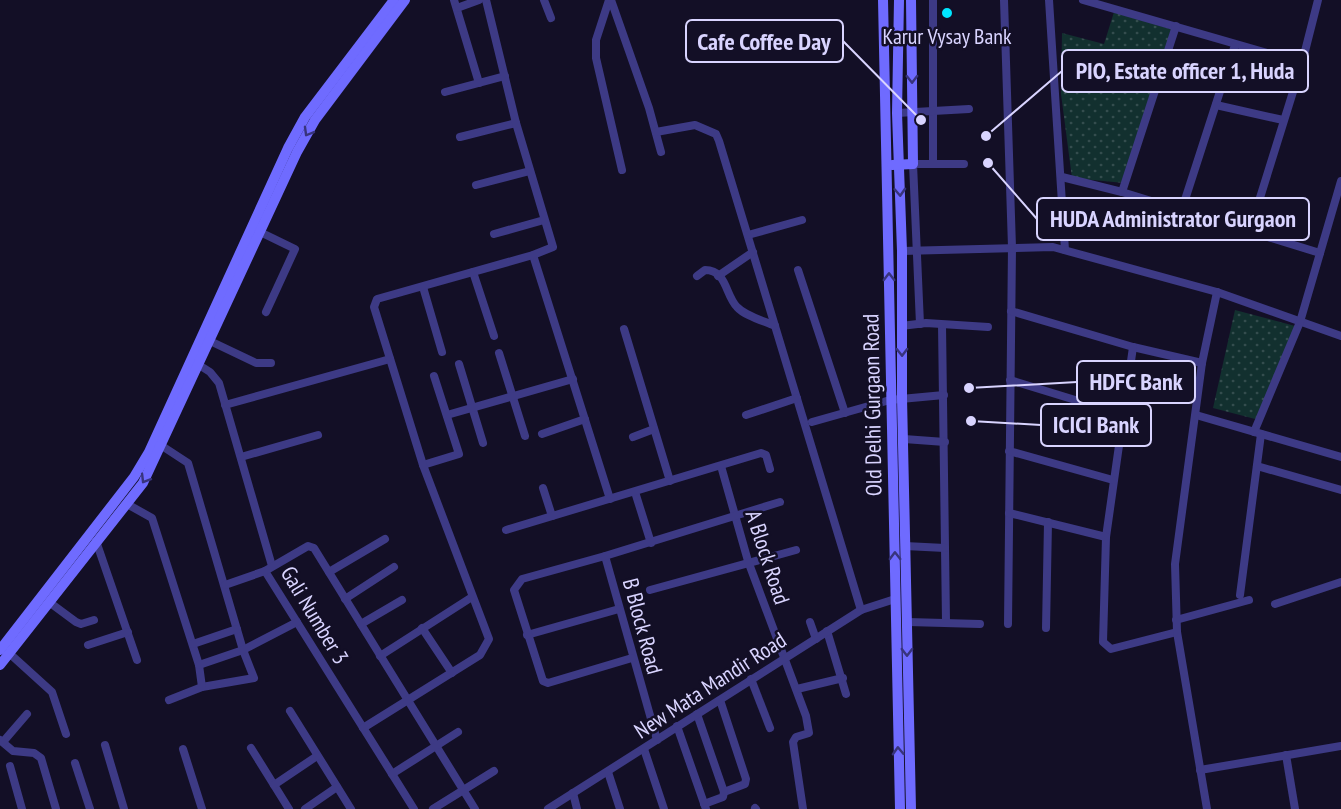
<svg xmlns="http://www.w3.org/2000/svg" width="1341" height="809" font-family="'PT Sans Narrow',sans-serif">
	<defs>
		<pattern id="park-dots" width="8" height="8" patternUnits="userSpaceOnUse" patternTransform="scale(1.5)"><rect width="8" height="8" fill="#12302f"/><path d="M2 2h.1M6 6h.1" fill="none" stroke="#344d4e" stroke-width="1.8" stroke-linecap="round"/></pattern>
	</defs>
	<rect width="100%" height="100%" fill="#130f26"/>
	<!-- park -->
	<g fill="url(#park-dots)">
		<polygon points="1114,12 1174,30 1124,183 1072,178 1061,94 1062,33 1104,44"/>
		<polygon points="1235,310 1295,326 1259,420 1213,408"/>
	</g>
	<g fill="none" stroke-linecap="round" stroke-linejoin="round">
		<!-- street -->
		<g stroke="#3d3a85" stroke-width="8">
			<polyline points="454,0 479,83"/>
			<polyline points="544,0 551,18"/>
			<polyline points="609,0 596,40 596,58 622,170"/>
			<polyline points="611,0 649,108 661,152"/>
			<polyline points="933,0 933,164"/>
			<polyline points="1004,0 1012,247 1008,624"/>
			<polyline points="1049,0 1065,250"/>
			<polyline points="1083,0 1302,63"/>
			<polyline points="457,8 479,0"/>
			<polyline points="445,92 505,76"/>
			<polyline points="1216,105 1283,120"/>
			<polyline points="897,113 969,109"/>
			<polyline points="656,132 695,125 716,134 719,141 861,610"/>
			<polyline points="460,137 516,123"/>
			<polyline points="1062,177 1122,192 1320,253"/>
			<polyline points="476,185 530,171"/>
			<polyline points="1122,192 1176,26"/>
			<polyline points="1182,209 1235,45"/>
			<polyline points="260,232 295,249 266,312"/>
			<polyline points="1249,233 1302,63 1318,0"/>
			<polyline points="494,234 544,220"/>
			<polyline points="748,235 802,220"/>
			<polyline points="902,251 1053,247 1217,292 1341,336"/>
			<polyline points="533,255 610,499"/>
			<polyline points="798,270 845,413"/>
			<polyline points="473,272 494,336"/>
			<path d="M 697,276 L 705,270 C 727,270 725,295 737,307 C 745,316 764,321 775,326"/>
			<polyline points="718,276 753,252"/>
			<polyline points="423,287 442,352"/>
			<polyline points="1011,311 1133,347 1202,363"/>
			<polyline points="920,324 913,164 964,164"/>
			<polyline points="942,325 946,622"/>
			<polyline points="901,326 926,323 988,327"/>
			<polyline points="624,329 670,481"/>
			<polyline points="210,341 256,363 271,363"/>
			<polyline points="1133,347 1106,537 1103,642 1111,649 1177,632"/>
			<polyline points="499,353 525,436"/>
			<polyline points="459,364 483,443"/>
			<polyline points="199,365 210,372 219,383 272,566"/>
			<polyline points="1010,380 1121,414"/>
			<polyline points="225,405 390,359"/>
			<polyline points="447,415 573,379"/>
			<polyline points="746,415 797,398"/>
			<polyline points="1196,415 1341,457"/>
			<polyline points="812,422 890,400 944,395"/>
			<polyline points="1254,432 1300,322 1341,181"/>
			<polyline points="542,434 585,419"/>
			<polyline points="633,437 654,429"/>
			<polyline points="904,439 945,442"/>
			<polyline points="162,446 188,463 243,650 254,678 202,687"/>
			<polyline points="1009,451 1113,480"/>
			<polyline points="241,457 318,435"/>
			<polyline points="423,465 459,454 434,376"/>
			<polyline points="721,466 748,561 806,716 809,733 796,737 793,742 803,809"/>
			<polyline points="1257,466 1341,490"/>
			<polyline points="543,488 552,516"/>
			<polyline points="635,492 651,543"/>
			<polyline points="127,504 152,518 199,665 202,687 169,700"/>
			<polyline points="1009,513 1106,537"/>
			<polyline points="506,530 761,453 766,455 770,469"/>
			<polyline points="96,541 137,660"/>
			<polyline points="905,546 945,548"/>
			<polyline points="605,556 657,740"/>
			<polyline points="265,571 414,809"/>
			<polyline points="329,572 385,539"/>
			<polyline points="225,585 265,571 308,546 314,548 475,809"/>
			<polyline points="650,590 796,550"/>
			<polyline points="1240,595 1261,434"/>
			<polyline points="345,599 394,567"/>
			<polyline points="49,602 76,622 81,624 94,620"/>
			<polyline points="1275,604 1341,582"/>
			<polyline points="1176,620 1249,600"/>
			<polyline points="810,622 816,639"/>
			<polyline points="908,622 980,624"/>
			<polyline points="361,624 402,600"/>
			<polyline points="422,628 452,673"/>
			<polyline points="1046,628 1048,522"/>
			<polyline points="827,631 846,694"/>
			<polyline points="527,635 619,609"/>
			<polyline points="193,644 237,629"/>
			<polyline points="88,645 128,632"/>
			<polyline points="9,653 52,692 66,734"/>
			<polyline points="380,656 472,597"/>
			<polyline points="632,658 548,683 543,681 514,590 522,579 605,556 780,502"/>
			<polyline points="199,665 243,650 297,622"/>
			<polyline points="751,679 770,728"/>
			<polyline points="797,689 843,678"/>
			<polyline points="720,700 746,779 745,784 724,792"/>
			<polyline points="290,711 351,809"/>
			<polyline points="697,714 724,792 723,797 704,804"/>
			<polyline points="677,726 706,809"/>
			<polyline points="363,728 480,655 489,639 423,465 374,307 377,299 533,255 553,247 516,123 486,0"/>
			<polyline points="0,740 13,751 34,753 41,758 56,809"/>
			<polyline points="3,742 27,714"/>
			<polyline points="105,745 124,809"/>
			<polyline points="251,748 289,809"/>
			<polyline points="183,749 202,809"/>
			<polyline points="644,749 664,809"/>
			<polyline points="1286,755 1295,809"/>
			<polyline points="75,763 90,809"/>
			<polyline points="10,766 22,809"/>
			<polyline points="1200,770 1341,746"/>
			<polyline points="608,772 620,809"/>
			<polyline points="392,774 458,732"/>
			<polyline points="274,785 317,756"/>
			<polyline points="573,793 577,809"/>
			<polyline points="755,808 756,809"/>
			<polyline points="305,809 337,787"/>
			<polyline points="433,809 494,771"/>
			<polyline points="548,809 861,610 895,599"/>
			<polyline points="1207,809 1177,632 1175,564 1202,363 1217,292"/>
		</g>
		<!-- secondary -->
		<g stroke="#6f6bff" stroke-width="10">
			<polyline points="883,0 900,809"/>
			<polyline points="899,0 897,113 902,251 902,398 911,809"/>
			<polyline points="892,165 913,164 911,0"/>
			<polyline points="0,650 134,477 149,452 288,148 305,117 394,0"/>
			<polyline points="0,665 143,483 297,152 315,120 405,0"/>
		</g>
	</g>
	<!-- one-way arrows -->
	<defs><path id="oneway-chevron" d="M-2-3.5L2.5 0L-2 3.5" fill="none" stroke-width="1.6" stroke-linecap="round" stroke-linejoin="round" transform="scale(1.5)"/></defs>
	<g stroke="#38347d">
		<use href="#oneway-chevron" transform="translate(912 79) rotate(89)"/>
		<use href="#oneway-chevron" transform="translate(308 132) rotate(120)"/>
		<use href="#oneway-chevron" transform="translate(900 192) rotate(87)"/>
		<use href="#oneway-chevron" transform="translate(889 277) rotate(-90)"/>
		<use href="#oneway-chevron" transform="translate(902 352) rotate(89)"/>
		<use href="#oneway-chevron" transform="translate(145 479) rotate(121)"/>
		<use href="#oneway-chevron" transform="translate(895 556) rotate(-91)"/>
		<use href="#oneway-chevron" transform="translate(907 652) rotate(90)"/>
		<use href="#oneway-chevron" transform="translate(898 751) rotate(-92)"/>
	</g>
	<!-- markers -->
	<circle fill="#00e5ff" stroke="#130f26" stroke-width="2" cx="947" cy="13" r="6"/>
	<g text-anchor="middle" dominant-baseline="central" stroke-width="5" stroke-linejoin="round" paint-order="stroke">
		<!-- poi labels -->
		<g font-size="22" fill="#d9d4ff" stroke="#130f26">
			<text x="947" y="36">Karur Vysay Bank</text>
		</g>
		<!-- street labels -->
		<g font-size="22" fill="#d9d4ff" stroke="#130f26">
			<text transform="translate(872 405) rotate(-91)">Old Delhi Gurgaon Road</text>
			<text transform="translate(768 557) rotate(72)">A Block Road</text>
			<text transform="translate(315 615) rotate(59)">Gali Number 3</text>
			<text transform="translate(643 626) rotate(75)">B Block Road</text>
			<text transform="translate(710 685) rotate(-33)">New Mata Mandir Road</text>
		</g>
	</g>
	<!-- callouts -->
	<path fill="none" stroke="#d9d4ff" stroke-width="2" d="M921 120L843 41M986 136L1062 71M988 163L1037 219M969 388L1077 382M971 421L1041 425"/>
	<g fill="#d9d4ff" stroke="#130f26" stroke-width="2">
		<circle cx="921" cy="120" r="6"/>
		<circle cx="986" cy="136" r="6"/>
		<circle cx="988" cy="163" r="6"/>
		<circle cx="969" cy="388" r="6"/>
		<circle cx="971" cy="421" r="6"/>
	</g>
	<g fill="#130f26" stroke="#d9d4ff" stroke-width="2">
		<rect x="686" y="20" width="157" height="42" rx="6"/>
		<rect x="1062" y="50" width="246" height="42" rx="6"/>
		<rect x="1037" y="198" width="272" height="42" rx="6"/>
		<rect x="1077" y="361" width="118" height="42" rx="6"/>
		<rect x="1041" y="404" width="110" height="42" rx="6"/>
	</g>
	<g font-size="24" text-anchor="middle" font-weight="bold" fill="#d9d4ff">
		<text x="764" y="50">Cafe Coffee Day</text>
		<text x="1185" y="79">PIO, Estate officer 1, Huda</text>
		<text x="1173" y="227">HUDA Administrator Gurgaon</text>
		<text x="1136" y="390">HDFC Bank</text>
		<text x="1096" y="433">ICICI Bank</text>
	</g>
</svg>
